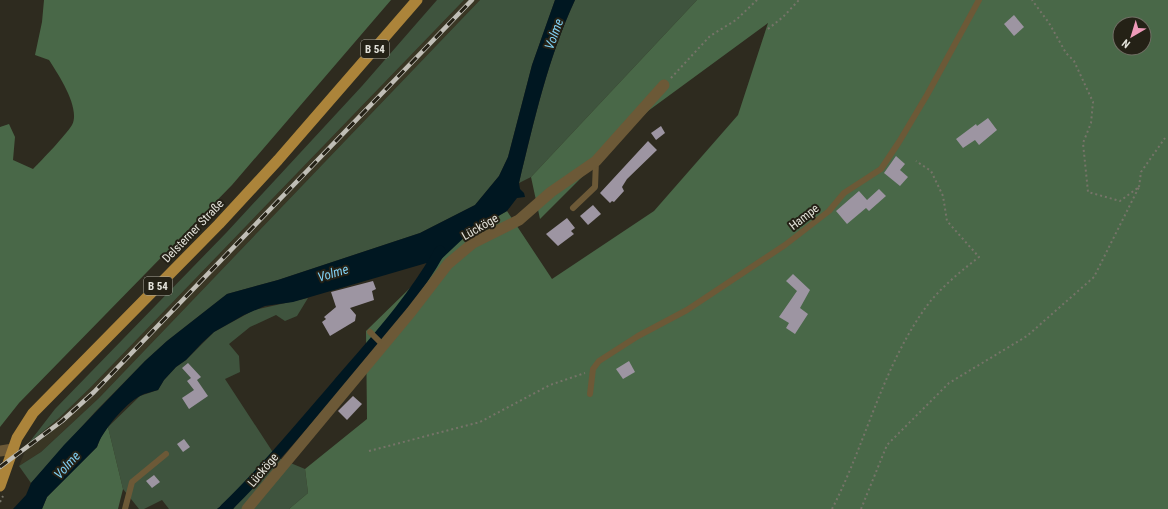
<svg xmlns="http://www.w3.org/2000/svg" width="1168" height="509" font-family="'Roboto Condensed',sans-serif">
	<rect width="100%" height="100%" fill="#2e2b1f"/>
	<!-- built -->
	<polygon fill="#393624" points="464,0 480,0 99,398 41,452 19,466 28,444 59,418 90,388"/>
	<!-- green -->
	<g fill="#3f543e">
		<polygon points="437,0 464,0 90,388 59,418 28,444 55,409 226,233 362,86"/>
		<polygon points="480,0 555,0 532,65 508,157 499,176 475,205 420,233 278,280 227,294 167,341 145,361 95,412 31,483 19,466 41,452 99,398"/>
		<path d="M 575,0 L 697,0 L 531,177 L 519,183 C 534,121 548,58 575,0 Z"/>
		<polygon points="308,298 297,316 285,321 276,315 250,327 229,344 239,356 240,372 225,379 276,457 305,469 308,493 289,509 233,509 253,481 217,509 169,509 162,500 144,509 139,509 123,489 108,427 140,396 158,390 164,380 176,367 186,360 214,332 254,310"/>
	</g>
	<!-- forest -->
	<g fill="#496848" fill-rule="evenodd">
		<path d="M 44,0 L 391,0 L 232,185 L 19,403 L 0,427 L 0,127 L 9,124 L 15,137 L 13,160 L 33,169 C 43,159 65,136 72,125 C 81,108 58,74 49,60 L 35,55 L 42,22 Z"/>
		<path d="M 697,0 L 1168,0 L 1168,509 L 289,509 L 308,493 L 305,469 L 367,419 L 366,331 L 452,247 L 469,233 L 507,211 L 552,279 L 654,211 L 738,115 L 768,23 L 648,111 L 540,219 L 531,177 ZM 1120,24 L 1144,24 L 1144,48 L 1120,48 Z"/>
		<polygon points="108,427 123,489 118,509 42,509 47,497 97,447 101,437"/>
	</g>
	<!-- water -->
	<g fill="#001721">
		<path d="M 555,0 L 575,0 C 548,58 534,121 519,183 L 520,189 L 524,193 L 525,197 L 517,198 L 507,211 L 469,233 L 434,266 L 430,262 L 293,302 L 265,306 L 244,315 L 214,332 L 202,343 L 186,360 L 176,367 L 164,380 L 158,390 C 152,392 145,393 140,396 C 125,404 102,431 97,447 L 47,497 L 42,509 L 13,509 L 26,495 L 31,483 L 64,445 L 145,361 L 167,341 L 227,294 L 278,280 L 420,233 L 475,205 L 499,176 L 508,157 L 532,65 Z"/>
		<polygon points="254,480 233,509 217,509"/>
	</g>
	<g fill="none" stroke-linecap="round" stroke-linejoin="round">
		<!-- canal -->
		<path stroke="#001721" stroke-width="11" d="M 225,509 C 265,470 300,428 337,385 C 373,343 413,300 440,251"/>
	</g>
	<!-- building -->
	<g fill="#9d95a2">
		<polygon points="1014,15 1024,27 1014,36 1004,24"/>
		<polygon points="988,118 997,130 979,145 975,140 963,148 956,139 976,124 977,126"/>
		<polygon points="661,126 665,133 656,140 651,133"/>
		<polygon points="648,141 657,150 627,179 622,187 624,191 614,202 612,201 610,203 600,193"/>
		<polygon points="896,156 905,164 900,170 908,177 900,186 884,173"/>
		<polygon points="879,189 886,196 869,211 866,208 847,224 836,211 859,191 867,200"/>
		<polygon points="593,205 601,214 588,225 580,216"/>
		<polygon points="567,218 575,228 571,231 574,234 558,246 546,234"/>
		<polygon points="793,274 810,290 800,308 808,314 795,334 786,328 789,323 779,317 797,291 786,281"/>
		<polygon points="373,281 376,289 372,291 374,300 350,308 356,315 355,321 330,336 322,322 326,319 324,317 336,307 331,292"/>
		<polygon points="629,361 635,372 623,379 616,369"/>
		<polygon points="188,363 201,377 197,380 208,396 189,409 182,398 194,390 187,381 191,378 182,368"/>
		<polygon points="353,396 362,404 347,420 338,411"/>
		<polygon points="184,439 190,447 183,452 177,444"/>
		<polygon points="154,475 160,482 152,488 146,481"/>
	</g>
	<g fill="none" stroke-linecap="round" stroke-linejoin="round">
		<!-- path -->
		<g stroke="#767469" stroke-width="2" stroke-dasharray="2 3" stroke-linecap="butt">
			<polyline points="768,29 783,17 799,0"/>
			<polyline points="671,78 710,36 736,20 757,0"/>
			<polyline points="1139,187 1141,172 1165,138"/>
			<polyline points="369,451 480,422 550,385 585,373"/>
			<polyline points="0,502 3,496"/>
			<path d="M 832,509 C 866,443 882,368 926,307 C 940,288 960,272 979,257 L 947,221 L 943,196 L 931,171 L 916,161"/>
			<polyline points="861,509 887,445 949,383 1027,336 1094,277 1139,187 1120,201 1088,192 1083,143 1091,123 1093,102 1074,61 1066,53 1049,23 1032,0"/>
		</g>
		<!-- service -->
		<g stroke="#6c5937" stroke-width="6">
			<polyline points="573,208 595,187 596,161"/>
			<polyline points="370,332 383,345"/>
			<polyline points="590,394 593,369 599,361 638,336 687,310 785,245 829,211 844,193 881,169 899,142 927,95 979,0"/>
			<polyline points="125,509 132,482 166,454"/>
		</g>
		<!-- minor -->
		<g stroke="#6c5937" stroke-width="11">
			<polyline points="0,451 13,449"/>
			<polyline points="247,509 411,312 448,264 473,243 519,220 551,192 596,161 664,85"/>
		</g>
		<!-- primary -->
		<polyline stroke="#ac843a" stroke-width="11" points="0,486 17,438 33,413 219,224 278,160 417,0"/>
		<!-- rail casing -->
		<g stroke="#c0beb6" stroke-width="4.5">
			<polyline id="rail" points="0,467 62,421 94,392 472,0"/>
		</g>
		<!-- rail -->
		<use href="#rail" stroke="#242116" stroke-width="3" stroke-dasharray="9" stroke-linecap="butt"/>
	</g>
	<g text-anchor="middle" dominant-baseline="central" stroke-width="4" stroke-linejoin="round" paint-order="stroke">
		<!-- shield labels -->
		<g fill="#242116" stroke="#aaa89f" stroke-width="1">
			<rect x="361" y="40" width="28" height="18" rx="3"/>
			<rect x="144" y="277" width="28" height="18" rx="3"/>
		</g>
		<g font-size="11" font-weight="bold" fill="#e3e2da">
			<text x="375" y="49">B 54</text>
			<text x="158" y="286">B 54</text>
		</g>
		<!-- street labels -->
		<g font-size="12" fill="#e3e2da" stroke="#242116">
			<text transform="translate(804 217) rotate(-38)">Hampe</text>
			<text transform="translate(480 227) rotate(-30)">Lücköge</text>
			<text transform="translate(193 231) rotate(-46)">Delsterner Straße</text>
			<text transform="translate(263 470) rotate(-50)">Lücköge</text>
		</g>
		<!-- water labels -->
		<g font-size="13" font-style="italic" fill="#81d0f3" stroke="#242116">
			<text transform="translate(554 34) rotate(-70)">Volme</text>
			<text transform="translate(333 273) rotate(-17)">Volme</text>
			<text transform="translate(67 465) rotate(-48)">Volme</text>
		</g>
	</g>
	<!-- north arrow -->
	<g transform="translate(1132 36) rotate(218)"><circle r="19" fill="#242116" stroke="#706e64"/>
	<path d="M0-3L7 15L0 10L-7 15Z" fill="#ef9ab9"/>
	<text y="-6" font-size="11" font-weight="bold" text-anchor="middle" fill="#e3e2da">N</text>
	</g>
</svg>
